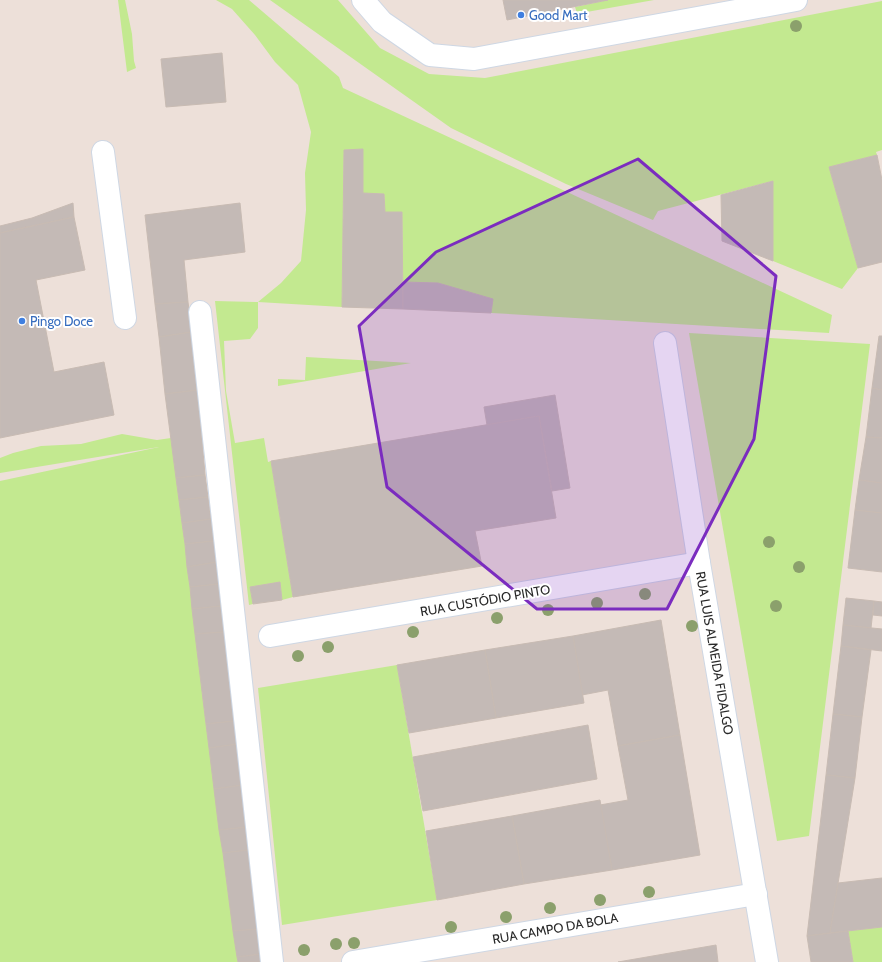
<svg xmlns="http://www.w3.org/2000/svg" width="882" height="962" font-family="Cabin,sans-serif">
	<rect width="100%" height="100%" fill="#ede0d9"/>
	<!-- green -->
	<g fill="#c3e990">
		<polygon points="118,0 125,0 132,34 134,61 136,68 127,72"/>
		<polygon points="216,0 249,0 339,77 343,88 832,315 829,333 491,313 492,299 438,283 403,282 402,212 385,212 384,194 363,193 363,149 344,150 342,307 258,302 258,328 250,339 224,341 226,391 235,443 264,438 268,462 271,461 293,597 282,600 280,582 250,587 253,604 249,605 215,301 258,302 281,283 301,261 306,210 305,173 311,132 298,85 275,62 255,35 232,9"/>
		<polygon points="270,0 338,0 380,48 429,74 485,78 882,1 882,150 876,152 877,155 829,167 858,268 842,289 773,261 773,181 658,211 653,220 566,184 451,128"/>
		<polygon points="608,0 654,0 581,13 577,13 575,7"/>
		<polygon points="689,333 870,344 809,836 777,841"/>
		<polygon points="306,357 411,363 278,386 278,379 305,380"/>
		<polygon points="122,434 157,440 171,438 185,544 206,724 238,962 0,962 0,481 159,447 0,473 0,458 13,453 41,446 81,444"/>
		<polygon points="397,665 437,900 282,925 258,688"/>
		<polygon points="882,927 882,962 853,962 848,931"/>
	</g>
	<!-- building -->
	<g fill="#c4bab6" stroke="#c8bbb3">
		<polygon points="503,0 608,0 507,20"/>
		<polygon points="222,53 226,102 166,107 161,59"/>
		<polygon points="363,149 363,193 384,194 385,212 402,212 403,309 342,307 344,150"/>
		<polygon points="877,155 882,180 882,262 858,268 829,167"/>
		<polygon points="773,181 773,261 722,241 721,195"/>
		<polygon points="73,203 74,217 0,233 0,226 32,218"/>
		<polygon points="240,203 245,252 184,260 188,302 155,304 145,215"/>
		<polygon points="74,217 85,270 36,280 54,372 104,362 114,415 0,438 0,233"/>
		<polygon points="403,282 438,283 493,299 491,313 403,309"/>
		<polygon points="188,302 192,332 159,337 155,304"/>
		<polygon points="192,332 198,390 165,394 159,337"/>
		<polygon points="879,336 882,336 882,390 872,388"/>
		<polygon points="872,388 882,390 882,438 866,437"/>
		<polygon points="198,390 205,475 176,478 165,394"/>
		<polygon points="555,395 570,488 552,491 539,416 487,425 484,407"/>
		<polygon points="539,416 556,518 475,531 482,566 293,597 271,461"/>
		<polygon points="866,437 882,438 882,483 859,480"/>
		<polygon points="205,475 208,497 179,500 176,478"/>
		<polygon points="859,480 882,483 882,513 855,510"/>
		<polygon points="208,497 211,519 182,523 179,500"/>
		<polygon points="855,510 882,513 882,572 848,568"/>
		<polygon points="211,519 214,541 185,544 182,523"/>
		<polygon points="214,541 217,562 187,567 185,544"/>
		<polygon points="217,562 219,584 190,587 187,567"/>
		<polygon points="280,582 282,600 253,604 250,587"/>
		<polygon points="219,584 221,606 192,609 190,587"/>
		<polygon points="846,598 874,601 871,628 843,625"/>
		<polygon points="874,601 882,602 882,616 873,615"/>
		<polygon points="221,606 224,632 195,634 192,609"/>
		<polygon points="661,620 680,735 618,746 608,690 582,695 573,636"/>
		<polygon points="843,625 882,629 882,651 841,646"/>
		<polygon points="224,632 235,721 206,724 195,634"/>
		<polygon points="573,636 584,703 496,718 485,650"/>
		<polygon points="841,646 871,650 862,717 833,714"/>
		<polygon points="485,650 496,718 409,733 397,665"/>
		<polygon points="833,714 862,717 855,778 826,775"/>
		<polygon points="235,721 238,744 209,748 206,724"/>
		<polygon points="588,725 597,779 423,811 413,757"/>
		<polygon points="680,735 700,855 612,870 600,805 628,800 618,746"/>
		<polygon points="238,744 243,785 214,789 209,748"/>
		<polygon points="826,775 855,778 830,933 807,936"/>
		<polygon points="243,785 248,827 219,830 214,789"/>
		<polygon points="600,800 612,870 524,884 512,816"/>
		<polygon points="512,816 524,884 437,900 426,831"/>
		<polygon points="248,827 248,850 223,853 219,830"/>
		<polygon points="248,850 259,929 233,931 223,853"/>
		<polygon points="882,878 882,927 830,933 838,883"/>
		<polygon points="259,929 262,954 237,957 233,931"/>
		<polygon points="848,931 853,962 811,962 807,936"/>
		<polygon points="716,945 718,962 618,962"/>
		<polygon points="262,954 264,962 238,962 237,957"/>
	</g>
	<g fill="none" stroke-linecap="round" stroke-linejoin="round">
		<!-- minor casing -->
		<g stroke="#ced7e4" stroke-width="24">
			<g id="minor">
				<polyline points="363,0 382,22 430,55 474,59 796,0"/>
				<polyline points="103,152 125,318"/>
				<polyline points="200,312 272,962"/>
				<polyline points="665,343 699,563 767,962"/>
				<polyline points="270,636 699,563"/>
				<polyline points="353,962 756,894"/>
			</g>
		</g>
		<!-- minor -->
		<use href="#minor" stroke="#fff" stroke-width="22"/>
	</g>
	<!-- trees -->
	<g fill="#8ba06c">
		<circle cx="796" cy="26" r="6"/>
		<circle cx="769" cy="542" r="6"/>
		<circle cx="799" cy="567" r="6"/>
		<circle cx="645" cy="594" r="6"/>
		<circle cx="597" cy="603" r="6"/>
		<circle cx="776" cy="606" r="6"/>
		<circle cx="548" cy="610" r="6"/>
		<circle cx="497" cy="618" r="6"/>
		<circle cx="692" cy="626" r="6"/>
		<circle cx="413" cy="632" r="6"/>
		<circle cx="328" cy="647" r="6"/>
		<circle cx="298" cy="656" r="6"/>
		<circle cx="649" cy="892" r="6"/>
		<circle cx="600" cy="900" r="6"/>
		<circle cx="550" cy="908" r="6"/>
		<circle cx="506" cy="917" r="6"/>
		<circle cx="451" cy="927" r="6"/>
		<circle cx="354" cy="943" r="6"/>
		<circle cx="336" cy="944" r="6"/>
		<circle cx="304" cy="950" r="6"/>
	</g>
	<!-- marked area -->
	<path fill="#7b2cbf" fill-opacity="0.2" stroke="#7b2cbf" stroke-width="3" stroke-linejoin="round" d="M 638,159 L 776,276 L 754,439 L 667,609 L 537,609 L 387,487 L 359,326 L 436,252 Z"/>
	<!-- markers -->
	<g fill="#3f7fe0" stroke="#fff" stroke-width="1.5">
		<circle cx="521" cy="15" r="4"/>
		<circle cx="22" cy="321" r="4"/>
	</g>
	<g text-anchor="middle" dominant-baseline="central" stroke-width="4" stroke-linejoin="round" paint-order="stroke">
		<!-- shop labels -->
		<g font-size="13" fill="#366cbe" stroke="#fff" text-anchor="start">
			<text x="529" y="15">Good Mart</text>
			<text x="30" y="321">Pingo Doce</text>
		</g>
		<!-- street labels -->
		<g font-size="13" fill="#292929" stroke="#fff">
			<text transform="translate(485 600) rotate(-10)">RUA CUSTÓDIO PINTO</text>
			<text transform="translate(715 653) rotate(80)">RUA LUIS ALMEIDA FIDALGO</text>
			<text transform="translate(555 928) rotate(-10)">RUA CAMPO DA BOLA</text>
		</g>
	</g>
</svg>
